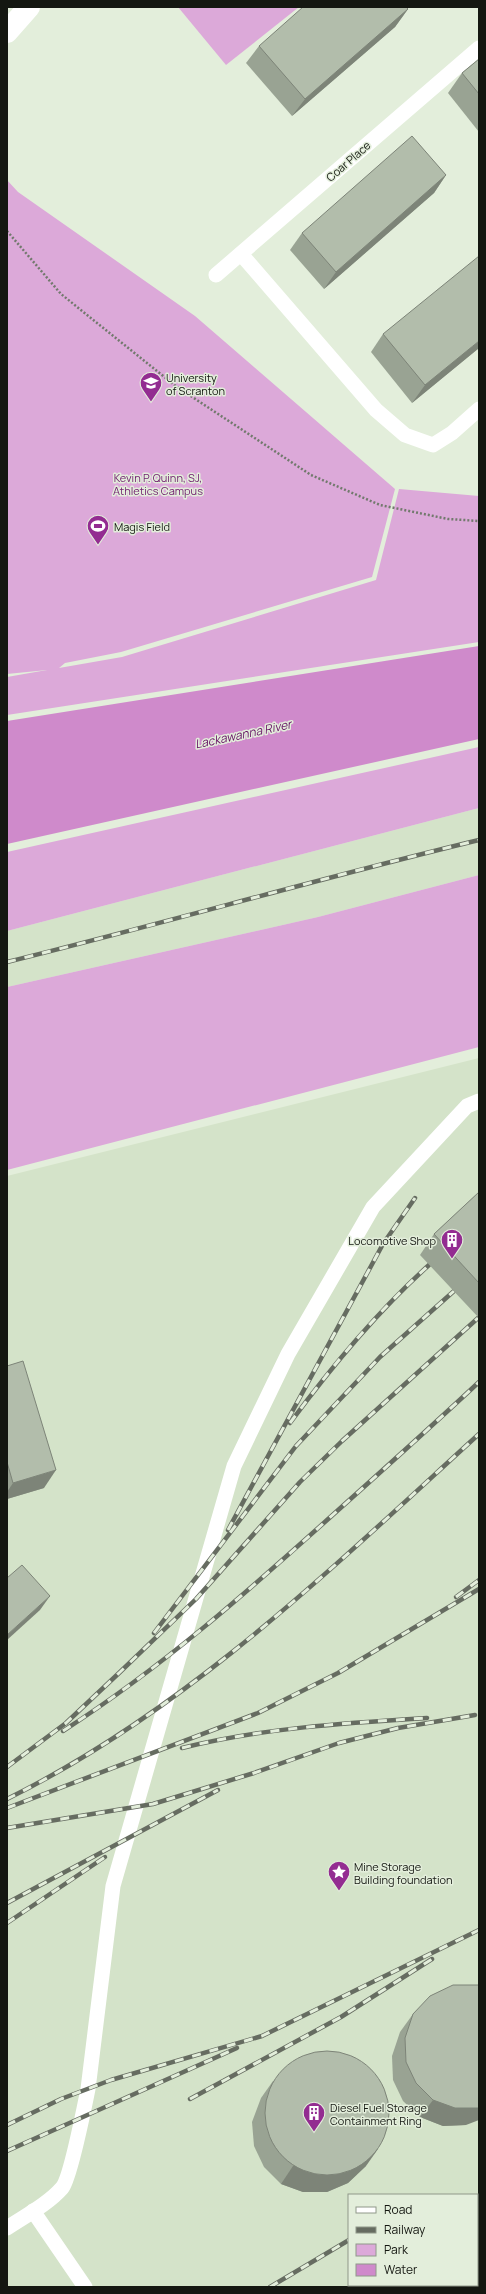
<svg xmlns="http://www.w3.org/2000/svg" width="486" height="2294" font-family="Manrope,sans-serif">
	<rect width="100%" height="100%" fill="#e3eedb"/>
	<!-- built -->
	<g fill="#d4e3c9">
		<polygon points="479,808 479,875 318,917 7,987 7,931"/>
		<polygon points="479,1058 479,2253 477,2255 477,2195 349,2195 349,2285 441,2285 439,2287 7,2287 7,1176"/>
	</g>
	<!-- green -->
	<g fill="#dca9d9">
		<polygon points="178,7 299,7 226,65"/>
		<polygon points="7,180 18,192 195,316 395,489 372,577 121,652 65,663 59,668 122,657 376,580 399,489 479,496 479,642 7,715 7,677 47,670 7,674"/>
		<polygon points="479,747 479,808 7,931 7,852"/>
		<polygon points="479,875 479,1047 7,1170 7,987 318,917"/>
	</g>
	<!-- water -->
	<polygon fill="#cf8acb" points="479,646 479,739 7,844 7,721"/>
	<g fill="none" stroke-linecap="round" stroke-linejoin="round">
		<!-- path -->
		<polyline stroke="#72796d" stroke-width="2.5" stroke-dasharray="2 2" stroke-linecap="butt" points="7,231 61,294 177,387 311,475 380,505 448,519 479,521"/>
		<!-- service -->
		<g stroke="#fff" stroke-width="15">
			<polyline points="241,254 376,410 405,435 433,445 452,433 479,409"/>
			<polyline points="216,275 479,48"/>
			<polyline points="33,2211 85,2287"/>
			<polyline points="477,2212 479,2211"/>
			<path d="M 7,2228 C 25,2216 48,2204 62,2188 C 70,2179 85,2104 88,2089 L 113,1886 L 234,1466 L 288,1354 L 373,1207 L 467,1106 L 479,1101"/>
			<polyline points="357,2287 360,2285"/>
		</g>
		<!-- minor -->
		<polyline stroke="#fff" stroke-width="22" points="7,32 29,7"/>
		<!-- rail casing -->
		<g stroke="#666c61" stroke-width="4.5">
			<g id="rail">
				<path d="M 7,962 C 165,923 321,878 479,840"/>
				<path d="M 290,1423 C 332,1366 377,1312 429,1265"/>
				<polyline points="228,1530 383,1244 415,1198"/>
				<polyline points="456,1597 479,1580"/>
				<polyline points="154,1633 296,1446 380,1357 454,1291"/>
				<path d="M 63,1731 C 164,1666 247,1592 336,1512 C 384,1469 432,1426 479,1382"/>
				<path d="M 182,1748 C 263,1728 345,1723 427,1718"/>
				<polyline points="7,1767 66,1723 119,1673 196,1599 300,1482 342,1441 478,1318"/>
				<path d="M 7,1799 C 187,1710 332,1568 479,1434"/>
				<polyline points="7,1808 258,1713 338,1673 479,1589"/>
				<polyline points="7,1828 153,1804 254,1773 339,1743 398,1728 475,1715"/>
				<polyline points="7,1903 218,1790"/>
				<polyline points="7,1923 105,1857"/>
				<polyline points="190,2099 341,2017 432,1959"/>
				<polyline points="7,2125 61,2099 111,2080 262,2036 479,1930"/>
				<polyline points="7,2151 237,2048"/>
				<polyline points="270,2287 349,2240"/>
			</g>
		</g>
		<!-- rail -->
		<use href="#rail" stroke="#e3eedb" stroke-width="3" stroke-dasharray="9" stroke-linecap="butt"/>
	</g>
	<!-- wall -->
	<g fill="#99a393">
		<polygon points="408,9 395,27 292,116 246,63 259,46"/>
		<polygon points="479,59 479,132 448,93 462,73"/>
		<polygon points="446,175 434,193 324,289 290,250 302,233"/>
		<polygon points="383,334 479,348 412,403 371,352"/>
		<polygon points="479,1192 479,1318 420,1255 434,1234"/>
		<polygon points="7,1366 44,1488 7,1499"/>
		<polygon points="413,2014 466,2125 443,2126 420,2117 403,2101 393,2080 392,2056 400,2032"/>
		<polygon points="273,2081 366,2166 348,2183 327,2192 303,2192 281,2184 264,2167 254,2146 252,2122 261,2098"/>
	</g>
	<!-- shaded-wall -->
	<g fill="#7d8478">
		<polygon points="408,9 395,27 292,116 305,99"/>
		<polygon points="446,175 434,193 324,289 336,272"/>
		<polygon points="479,341 479,348 412,403 425,385"/>
		<polygon points="56,1470 44,1488 7,1499 7,1492 13,1483"/>
		<polygon points="50,1596 40,1610 7,1640 7,1635"/>
		<polygon points="433,2100 479,2107 479,2120 466,2125 443,2126 420,2117"/>
		<polygon points="378,2149 366,2166 348,2183 327,2192 303,2192 281,2184 293,2166"/>
	</g>
	<!-- building -->
	<g fill="#b2bdab" stroke="#7d8478">
		<polygon points="303,7 406,7 408,9 305,99 259,46"/>
		<polygon points="479,59 479,94 462,73"/>
		<polygon points="412,136 446,175 336,272 302,233"/>
		<polygon points="479,256 479,341 425,385 383,334"/>
		<polygon points="479,1192 479,1283 434,1234"/>
		<polygon points="23,1361 56,1470 13,1483 7,1462 7,1366"/>
		<polygon points="22,1565 50,1596 7,1635 7,1578"/>
		<polygon points="453,1985 479,1985 479,2107 478,2108 455,2108 433,2100 416,2083 406,2062 405,2038 413,2014 430,1996"/>
		<circle cx="327" cy="2113" r="62"/>
	</g>
	<!-- icons -->
	<defs>
		<g id="university-pin" transform="scale(1.15)"><path d="M0 17L-7.5 6A9.5 9.5 0 1 1 7.5 6Z" fill="#932c91" stroke="#e3eedb"/><path d="M0-5L7-2L0 1L-7-2ZM-4 1L0 2.5L4 1V4Q0 6-4 4Z" fill="#fff"/></g>
		<g id="stadium-pin" transform="scale(1.15)"><path d="M0 17L-7.5 6A9.5 9.5 0 1 1 7.5 6Z" fill="#932c91" stroke="#e3eedb"/><path d="M0-5a6.5 5 0 1 0 0 10a6.5 5 0 1 0 0-10ZM-3.5-1.8h7v3.6h-7Z" fill="#fff"/></g>
		<g id="building-pin" transform="scale(1.15)"><path d="M0 17L-7.5 6A9.5 9.5 0 1 1 7.5 6Z" fill="#932c91" stroke="#e3eedb"/><path d="M-4-6H4V6H1V3H-1V6H-4ZM-2.5-4.3h1.7v1.8h-1.7ZM.8-4.3h1.7v1.8H.8ZM-2.5-1h1.7V.8h-1.7ZM.8-1h1.7V.8H.8Z" fill="#fff"/></g>
		<g id="sight-pin" transform="scale(1.15)"><path d="M0 17L-7.5 6A9.5 9.5 0 1 1 7.5 6Z" fill="#932c91" stroke="#e3eedb"/><path d="M0-6L1.8-2.2L6-1.7L2.9 1.2L3.7 5.4L0 3.3L-3.7 5.4L-2.9 1.2L-6-1.7L-1.8-2.2Z" fill="#fff"/></g>
	</defs>
	<g fill-rule="evenodd">
		<use href="#university-pin" x="151" y="383"/>
		<use href="#stadium-pin" x="98" y="526"/>
		<use href="#building-pin" x="452" y="1240"/>
		<use href="#sight-pin" x="339" y="1872"/>
		<use href="#building-pin" x="314" y="2113"/>
	</g>
	<g text-anchor="middle" dominant-baseline="central" stroke-width="3" stroke-linejoin="round" paint-order="stroke">
		<!-- street labels -->
		<g font-size="11" fill="#141711" stroke="#e3eedb">
			<text transform="translate(348 161) rotate(-41)">Coar Place</text>
		</g>
		<!-- poi labels -->
		<g font-size="11" fill="#141711" stroke="#e3eedb" text-anchor="start">
			<text x="166" y="377">University<tspan x="166" dy="13">of Scranton</tspan></text>
			<text x="114" y="526">Magis Field</text>
			<text x="436" y="1240" text-anchor="end">Locomotive Shop</text>
			<text x="354" y="1866">Mine Storage<tspan x="354" dy="13">Building foundation</tspan></text>
			<text x="330" y="2107">Diesel Fuel Storage<tspan x="330" dy="13">Containment Ring</tspan></text>
		</g>
		<!-- park labels -->
		<g font-size="11" fill="#722070" stroke="#e3eedb">
			<text x="158" y="477">Kevin P. Quinn, SJ,<tspan x="158" dy="13">Athletics Campus</tspan></text>
		</g>
		<!-- water labels -->
		<g font-size="12" font-style="italic" fill="#651164" stroke="#e3eedb">
			<text transform="translate(243 734) rotate(-12)">Lackawanna River</text>
		</g>
	</g>
	<!-- border -->
	<rect width="486" height="2294" fill="none" stroke="#141711" stroke-width="16"/>
	<!-- legend -->
	<rect x="348" y="2194" width="130" height="92" fill="#e3eedb" stroke="#90988a"/>
	<rect x="356" y="2207" width="20" height="6" fill="#ffffff" stroke="#90988a"/>
	<text x="384" y="2214" font-size="12" fill="#141711">Road</text>
	<rect x="356" y="2227" width="20" height="6" fill="#666c61" stroke="#90988a"/>
	<text x="384" y="2234" font-size="12" fill="#141711">Railway</text>
	<rect x="356" y="2244" width="20" height="12" fill="#dca9d9" stroke="#90988a"/>
	<text x="384" y="2254" font-size="12" fill="#141711">Park</text>
	<rect x="356" y="2264" width="20" height="12" fill="#cf8acb" stroke="#90988a"/>
	<text x="384" y="2274" font-size="12" fill="#141711">Water</text>
</svg>
